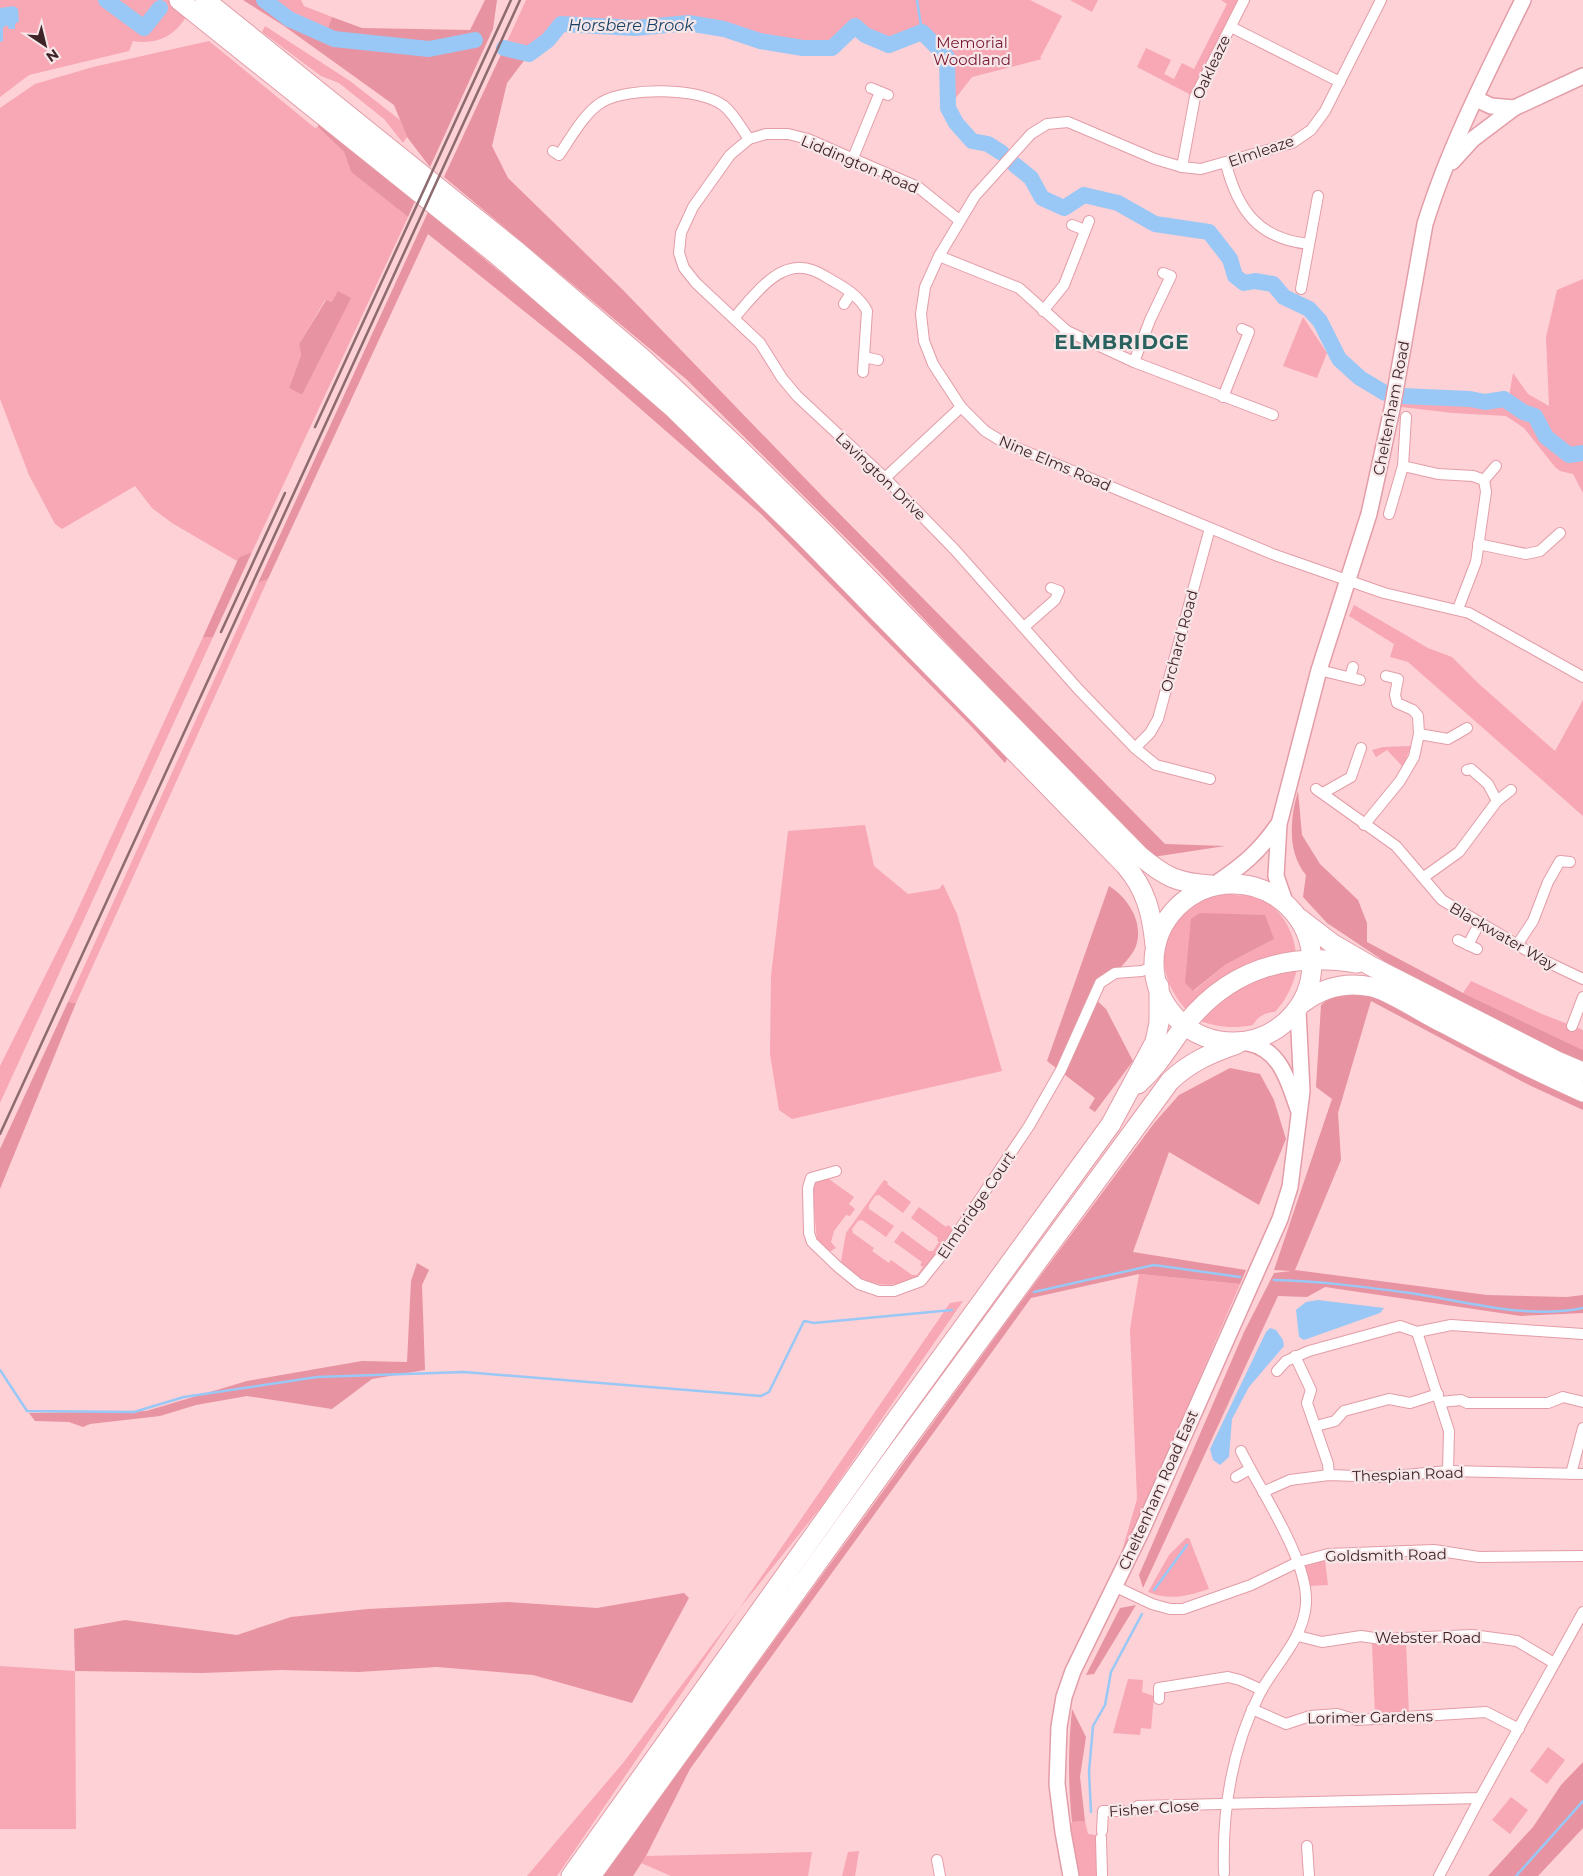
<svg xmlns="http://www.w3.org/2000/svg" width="1583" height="1876" font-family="Montserrat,sans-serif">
	<rect width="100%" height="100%" fill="#fdd1d6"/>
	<!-- green -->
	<g fill="#f8a7b4" fill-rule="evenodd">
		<path d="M 0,0 L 169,0 L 183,12 L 186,17 C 174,37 155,45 133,41 L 129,51 L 29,75 L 0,97 ZM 160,4 L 167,11 L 148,32 L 140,30 Z"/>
		<polygon points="268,0 301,0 304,6 332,17 328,28 308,22"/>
		<polygon points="526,0 1030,0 1062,16 1040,58 1042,59 972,77 948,108 947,57 922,33 889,45 865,35 855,26 832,48 803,48 760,41 724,29 688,23 635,28 561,24 548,40 529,54 504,48"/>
		<polygon points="1070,0 1098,0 1092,12"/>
		<polygon points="1221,0 1244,0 1195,97 1137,67 1146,48 1171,60 1164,74 1174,79 1182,63 1194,69 1227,4"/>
		<polygon points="265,26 350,81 400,120 407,137 403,143 384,119 339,83 321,76 262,32"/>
		<path d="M 209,41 L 315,128 L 318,127 L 344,152 L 351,172 L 408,217 L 252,552 L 239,557 L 237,561 L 172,523 L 152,508 L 135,486 L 62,529 L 55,524 L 29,475 L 0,399 L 0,108 L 35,84 L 93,67 ZM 350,298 L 302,395 L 289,388 L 301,355 L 299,344 L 325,300 L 332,302 Z"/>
		<polygon points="1583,279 1583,493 1573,474 1560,471 1555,467 1524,428 1506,416 1453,413 1401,407 1403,389 1509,396 1513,373 1528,394 1549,406 1546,337 1557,290"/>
		<polygon points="1303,317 1327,353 1317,378 1283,366"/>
		<polygon points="268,579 76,1003 68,1002 258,583"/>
		<polygon points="1354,605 1428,648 1452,657 1479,684 1555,751 1583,700 1583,816 1408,662 1390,657 1394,644 1349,616"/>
		<polygon points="203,637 213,637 0,1103 0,1066 72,922"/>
		<polygon points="1411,746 1403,767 1387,750 1376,757 1372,750 1383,747"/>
		<polygon points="865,825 874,866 908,894 939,889 943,884 957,914 1002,1071 792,1119 779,1110 770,1054 771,976 788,831"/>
		<path d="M 1226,891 C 1239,899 1240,893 1251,896 C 1278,903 1293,927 1296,953 L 1188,1012 C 1144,965 1162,904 1226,891 ZM 1274,939 L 1225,965 L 1194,991 L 1185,983 Z"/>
		<path d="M 1298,966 C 1293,985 1288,997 1275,1012 C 1266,1012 1258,1016 1253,1025 C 1232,1029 1217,1027 1197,1020 L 1239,985 Z"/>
		<polygon points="1471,981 1542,1014 1583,1030 1583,1050 1463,993"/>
		<polygon points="826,1177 854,1197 849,1204 855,1209 850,1216 846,1215 834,1231 831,1242 836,1248 829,1252 817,1241 812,1187 813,1183"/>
		<path d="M 884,1180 L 888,1182 L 887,1184 L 911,1202 L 903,1213 L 879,1195 L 875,1196 L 869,1205 L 869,1209 L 894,1226 L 886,1237 L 862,1220 L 858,1221 L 852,1229 L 853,1233 L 874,1248 L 872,1251 L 889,1263 L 891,1260 L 912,1275 L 917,1275 L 923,1267 L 920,1265 L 922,1262 L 894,1242 L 902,1231 L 929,1251 L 933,1251 L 939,1242 L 937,1240 L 938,1238 L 911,1218 L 919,1207 L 946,1227 L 948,1225 L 953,1229 C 943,1243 933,1262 921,1273 C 897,1294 857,1285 841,1261 L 846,1233 Z"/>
		<polygon points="1139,1274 1240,1284 1116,1572 1137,1499 1130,1329"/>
		<polygon points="963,1301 821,1507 739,1609 557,1876 527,1876 623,1763 739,1609 950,1303"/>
		<path d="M 1186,1538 L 1189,1538 L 1209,1589 C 1187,1596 1170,1601 1148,1592 L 1169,1555 Z"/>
		<polygon points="1325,1560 1328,1585 1310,1586 1304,1566"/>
		<polygon points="1406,1641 1409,1715 1375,1717 1372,1643"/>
		<polygon points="0,1666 75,1671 76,1829 0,1829"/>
		<polygon points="1128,1679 1143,1680 1142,1692 1154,1696 1151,1729 1141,1728 1140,1735 1113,1733"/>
		<polygon points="1548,1747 1565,1760 1547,1784 1530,1771"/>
		<polygon points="1511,1797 1528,1810 1510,1834 1492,1820"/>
		<polygon points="1085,1821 1088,1834 1096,1835 1099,1876 1071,1876 1063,1832 1072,1822"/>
		<polygon points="859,1851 855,1876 842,1876 848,1852"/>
		<polygon points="812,1852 808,1876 671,1876 641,1863 646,1856"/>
	</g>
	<!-- forest -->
	<g fill="#e893a1">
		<polygon points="243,0 268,0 308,22 328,28 332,17 362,28 470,30 485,0 497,0 493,29 430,167 407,137 394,105 284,26"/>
		<polygon points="504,48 529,54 507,83 492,146 508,178 623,290 823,497 1165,844 1225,846 1153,857 1111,817 873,565 686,379 444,177"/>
		<polygon points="318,120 415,201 408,217 351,172 344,152 318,127"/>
		<polygon points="428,212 614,367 766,507 1009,755 1005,763 972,727 761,514 580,356 428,234 268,579 258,583"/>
		<polygon points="338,291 351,298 302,395 289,388 301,355 299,344 326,300 332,302"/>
		<polygon points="252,552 213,637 203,637 239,557"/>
		<path d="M 1298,791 L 1302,835 L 1320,864 L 1358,900 L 1367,923 L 1367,942 L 1463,993 L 1583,1050 L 1583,1065 L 1390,965 L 1327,923 L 1303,897 L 1306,875 C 1287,852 1290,819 1298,791 Z"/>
		<path d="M 1109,886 C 1128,898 1144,922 1136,946 C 1133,957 1102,987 1093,997 L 1106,1009 L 1133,1061 L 1095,1112 L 1089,1108 L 1095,1098 L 1047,1061 Z"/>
		<polygon points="1200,913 1265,915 1274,939 1225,965 1193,991 1185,983 1191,919"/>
		<polygon points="1337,992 1373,993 1583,1101 1583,1110 1529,1085 1371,1001 1338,1113 1341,1160 1295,1270 1487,1295 1567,1297 1583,1295 1583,1313 1521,1316 1325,1287 1307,1297 1278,1296 1143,1588 1139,1575 1244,1332 1274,1273 1291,1271 1274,1270 1332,1099 1316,1087 1321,1005"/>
		<polygon points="68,1002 76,1003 0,1189 0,1149"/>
		<polygon points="1230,1068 1260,1074 1274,1100 1286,1139 1259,1205 1169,1152 1133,1252 1246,1270 1240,1284 1139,1274 1031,1298 690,1769 646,1856 633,1876 603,1876 1015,1310 1155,1122 1179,1095"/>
		<polygon points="417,1263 429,1270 422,1285 425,1370 372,1379 332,1409 247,1396 196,1405 160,1416 90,1424 83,1427 69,1422 35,1421 29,1413 146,1411 247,1381 362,1361 407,1362 411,1281"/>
		<polygon points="684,1593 689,1598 632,1703 533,1675 437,1667 359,1672 281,1670 202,1673 75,1671 74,1629 125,1620 237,1635 291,1617 368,1609 508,1602 597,1608"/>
		<polygon points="1136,1605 1094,1674 1086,1675 1120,1608"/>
		<path d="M 1072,1709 L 1086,1737 L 1080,1777 L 1085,1821 L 1072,1822 C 1068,1783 1068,1749 1072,1709 Z"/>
		<polygon points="1583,1762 1583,1828 1538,1876 1488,1876 1533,1827 1561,1785"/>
	</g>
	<!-- water -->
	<g fill="#99c8f6">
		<polygon points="14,6 18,9 19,21 15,24 15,29 9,29 7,25 3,28 3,41 0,42 0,8"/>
		<polygon points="1318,1300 1384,1308 1380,1313 1304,1340 1299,1337 1296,1310 1306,1302"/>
		<polygon points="1270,1328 1276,1330 1283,1340 1284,1346 1249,1387 1232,1419 1229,1457 1220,1465 1213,1460 1210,1449 1266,1332"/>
	</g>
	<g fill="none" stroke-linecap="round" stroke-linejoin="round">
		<!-- stream -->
		<g stroke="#99c8f6" stroke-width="2.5">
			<polyline points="917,0 922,32"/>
			<path d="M 1274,1280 C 1320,1281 1365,1287 1410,1293 C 1465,1301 1527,1320 1583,1308"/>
			<polyline points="1034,1292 1154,1265 1240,1277"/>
			<polyline points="0,1370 27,1411 134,1412 184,1397 317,1377 464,1372 761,1396 769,1392 804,1321 814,1323 952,1310"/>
			<polyline points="1154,1590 1187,1545"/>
			<polyline points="1091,1812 1089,1772 1093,1726 1105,1705 1111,1672 1142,1614"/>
			<polyline points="1516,1876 1583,1801"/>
		</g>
		<!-- river -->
		<g stroke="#99c8f6" stroke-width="16">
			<polyline points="106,0 144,28 160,8"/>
			<polyline points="264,0 289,19 334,39 429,49 475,40"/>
			<polyline points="504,48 529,54 548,40 561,24 635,28 688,23 724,29 760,41 803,48 832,48 855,26 865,35 889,45 922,32 947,57 948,108 956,123 972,141 988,144 1002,153"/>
			<polyline points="1015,165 1031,178 1042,198 1064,208 1084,195 1118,203 1155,224 1209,232 1230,259 1235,276 1244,283 1255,281 1273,284 1284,297 1309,309 1320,321 1339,359 1360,378 1385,393"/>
			<polyline points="1402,396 1470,399 1485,402 1504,399 1523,412 1535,416 1546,437 1569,455 1583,453"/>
		</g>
		<!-- street casing -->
		<g stroke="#e39da8" stroke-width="12">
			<g id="street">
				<polyline points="1381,0 1325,111 1311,130 1292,143 1201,169 1182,167 1155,159 1068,122 1047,124 1031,134 975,196 939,256 925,287 921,314 924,341 933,364 961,407 985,431 1003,442 1275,555 1384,593 1469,613 1583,677"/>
				<polyline points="1231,27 1340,82"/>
				<polyline points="871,88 888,95"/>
				<polyline points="749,139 730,155 693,207 681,233 679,253 684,268 696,283 760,343 782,378 797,396 885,478 955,550 1079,690 1135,748 1156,765 1210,779"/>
				<path d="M 553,151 L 559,155 C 571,138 584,113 602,102 C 628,87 700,87 724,106 C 734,114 741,128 749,139 L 766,134 L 788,134 L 808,139 L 918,187 L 959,220"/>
				<polyline points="853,158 880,92"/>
				<path d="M 1226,164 C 1238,211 1259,239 1309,244"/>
				<polyline points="1182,167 1195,97 1244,0"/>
				<polyline points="1072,225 1085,230"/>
				<polyline points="939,256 1019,288 1067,331 1134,362 1273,415"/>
				<polyline points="1301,289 1318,196"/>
				<polyline points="844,304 851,293"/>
				<polyline points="1043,311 1064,285 1089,221"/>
				<path d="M 734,318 C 753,297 779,258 812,270 C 819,272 826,277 833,281 C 846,288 860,297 867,311 L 863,372"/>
				<polyline points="1059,340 1067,331"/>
				<polyline points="864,357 878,360"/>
				<polyline points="1134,362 1150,320 1171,276 1163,273"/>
				<polyline points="1223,397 1249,332 1242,329"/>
				<polyline points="1403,466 1438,474 1473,476 1484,480"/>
				<polyline points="885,478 961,407"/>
				<polyline points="1484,480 1496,466"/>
				<polyline points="1389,514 1403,466 1406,417"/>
				<polyline points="1478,544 1526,554 1540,551 1560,533"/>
				<polyline points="1458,609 1476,562 1486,492 1484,480"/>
				<polyline points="1024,627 1055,600 1059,591 1051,588"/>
				<polyline points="1319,670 1360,680"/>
				<polyline points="1350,677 1353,667"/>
				<polyline points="1419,734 1448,739 1467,728"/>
				<polyline points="1135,748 1150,733 1158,719 1210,528"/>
				<polyline points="1467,770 1471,769 1488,784 1497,801"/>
				<polyline points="1316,789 1396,846 1442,900 1543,960 1583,979"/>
				<polyline points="1323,793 1351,777 1361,748"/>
				<polyline points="1364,825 1400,781 1414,757 1419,734 1418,716 1413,710 1397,703 1395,695 1398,679 1386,676"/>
				<polyline points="1424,877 1459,852 1497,801 1511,790"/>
				<polyline points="1458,940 1477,949"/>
				<polyline points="1468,945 1480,922"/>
				<polyline points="1517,945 1533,921 1548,882 1560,861 1570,862"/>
				<polyline points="1572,1026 1583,997"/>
				<polyline points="836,1171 811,1178 808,1188 809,1233 812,1242 837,1266 859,1284 879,1291 894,1291 921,1281 945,1251 1029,1126 1061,1070 1100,983 1115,973 1142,971 1154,966"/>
				<polyline points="1417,1332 1449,1431 1448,1471"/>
				<polyline points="1295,1356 1311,1390 1307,1403 1328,1464 1329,1475"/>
				<polyline points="1277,1371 1286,1361 1309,1351 1400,1326 1417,1332 1451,1325 1583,1334"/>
				<polyline points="1440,1402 1461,1400 1467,1403 1548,1403 1563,1397 1583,1402"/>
				<polyline points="1316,1426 1335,1421 1344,1411 1389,1399 1410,1403 1438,1394"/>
				<polyline points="1571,1474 1583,1428"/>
				<polyline points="1236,1477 1250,1469"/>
				<polyline points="1263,1492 1290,1480 1329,1475 1383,1477 1448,1471 1583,1474"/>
				<polyline points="1114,1586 1152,1604 1170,1609 1183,1609 1251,1585 1298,1562 1328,1554 1434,1550 1479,1557 1583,1556"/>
				<polyline points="1298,1636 1322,1642 1361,1636 1381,1639 1472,1635 1517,1641 1554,1663"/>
				<polyline points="1159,1699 1159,1688 1228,1677 1240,1680 1262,1690"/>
				<polyline points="1252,1709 1286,1724 1310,1716 1337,1714 1357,1720 1486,1712 1519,1729"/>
				<polyline points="1102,1831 1103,1811 1132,1811 1138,1806 1480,1798 1583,1612"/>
				<polyline points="1101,1838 1102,1876"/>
				<polyline points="1307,1846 1309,1876"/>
				<polyline points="937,1860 940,1876"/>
				<path d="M 1224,1873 C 1222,1810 1231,1750 1260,1693 C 1276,1663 1303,1640 1306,1604 C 1309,1561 1260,1490 1241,1451"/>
				<polyline points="1439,1876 1480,1798"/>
			</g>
		</g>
		<!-- secondary casing -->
		<g stroke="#e39da8" stroke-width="18">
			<g id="secondary">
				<polyline points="1476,99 1491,106 1514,108"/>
				<polyline points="1452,162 1473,139 1514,108 1583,76"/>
				<path d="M 1215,884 C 1242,866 1258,853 1277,826"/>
				<path d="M 1285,902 L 1276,876 L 1279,824 L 1319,670 L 1369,514 L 1392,409 L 1425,224 C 1449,147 1487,73 1523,0"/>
				<path d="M 1248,1043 C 1281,1050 1288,1081 1298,1109"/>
				<polyline points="1071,1876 1063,1832 1057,1784 1059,1727 1064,1697 1073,1671 1142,1530 1280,1219 1290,1187 1302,1091 1298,1011"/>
			</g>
		</g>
		<!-- highway casing -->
		<g stroke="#e39da8" stroke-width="21">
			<g id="highway">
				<path d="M 179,0 L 497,255 L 672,407 L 806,538 L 1125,865 C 1146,889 1152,914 1155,945"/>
				<path d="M 205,0 L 518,252 L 642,358 L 736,446 L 821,530 L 1139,855 C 1165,877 1177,883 1211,885"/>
				<circle cx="1233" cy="963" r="79"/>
				<polyline points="1299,918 1333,944 1371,966 1557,1061 1583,1072"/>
				<path d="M 1304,1002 C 1324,987 1347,982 1372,987 C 1388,990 1426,1015 1443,1023 C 1489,1048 1536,1071 1583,1092"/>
				<path d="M 1138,1084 C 1160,1064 1168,1047 1185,1025 C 1230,968 1288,952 1357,963"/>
				<polyline points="571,1876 898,1417 1111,1124 1155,1042 1159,1023 1159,986"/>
				<path d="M 591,1876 L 888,1465 L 1170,1081 C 1190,1062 1211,1053 1237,1044"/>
			</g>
		</g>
		<!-- street -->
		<use href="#street" stroke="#fff" stroke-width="10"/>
		<!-- secondary -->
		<use href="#secondary" stroke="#fff" stroke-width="15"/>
		<!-- highway -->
		<use href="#highway" stroke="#fff" stroke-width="19"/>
		<!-- rail -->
		<g stroke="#8d6b6f" stroke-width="2.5">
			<polyline points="315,427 511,0"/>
			<polyline points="221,632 285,493"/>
			<polyline points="0,1134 520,0"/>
		</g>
	</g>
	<g text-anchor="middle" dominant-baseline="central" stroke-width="4.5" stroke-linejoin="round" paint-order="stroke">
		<!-- park labels -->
		<g font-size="15" fill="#7a1734" stroke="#f6e6e8">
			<text x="972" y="42">Memorial<tspan x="972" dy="17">Woodland</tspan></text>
		</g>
		<!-- street labels -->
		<g font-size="15" fill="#3e2327" stroke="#f6e6e8">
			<text transform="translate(1211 67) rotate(-65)">Oakleaze</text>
			<text transform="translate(1261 151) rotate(-19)">Elmleaze</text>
			<text transform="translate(860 164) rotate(23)">Liddington Road</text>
			<text transform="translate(1391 408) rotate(-79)">Cheltenham Road</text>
			<text transform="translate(1055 463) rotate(23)">Nine Elms Road</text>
			<text transform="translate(881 476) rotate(44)">Lavington Drive</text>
			<text transform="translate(1179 641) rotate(-75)">Orchard Road</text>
			<text transform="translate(1503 936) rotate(30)">Blackwater Way</text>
			<text transform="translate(976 1205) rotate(-56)">Elmbridge Court</text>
			<text transform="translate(1408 1474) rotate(-2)">Thespian Road</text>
			<text transform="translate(1158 1490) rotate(-66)">Cheltenham Road East</text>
			<text transform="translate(1386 1555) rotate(-1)">Goldsmith Road</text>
			<text x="1428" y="1637">Webster Road</text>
			<text transform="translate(1370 1717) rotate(-1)">Lorimer Gardens</text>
			<text transform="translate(1154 1808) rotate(-4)">Fisher Close</text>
		</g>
		<!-- water labels -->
		<g font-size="16" font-style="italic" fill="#194268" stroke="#f6e6e8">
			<text x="631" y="25">Horsbere Brook</text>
		</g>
		<!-- district labels -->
		<g font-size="20" font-weight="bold" letter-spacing="1" fill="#28615d" stroke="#f6e6e8">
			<text x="1122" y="342">ELMBRIDGE</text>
		</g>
	</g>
	<!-- north arrow -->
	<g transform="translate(45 45) rotate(145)" stroke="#f6e6e8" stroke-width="4" paint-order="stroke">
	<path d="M0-4L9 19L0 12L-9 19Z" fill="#3e2327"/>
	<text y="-8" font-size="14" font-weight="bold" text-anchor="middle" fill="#3e2327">N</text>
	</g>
</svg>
